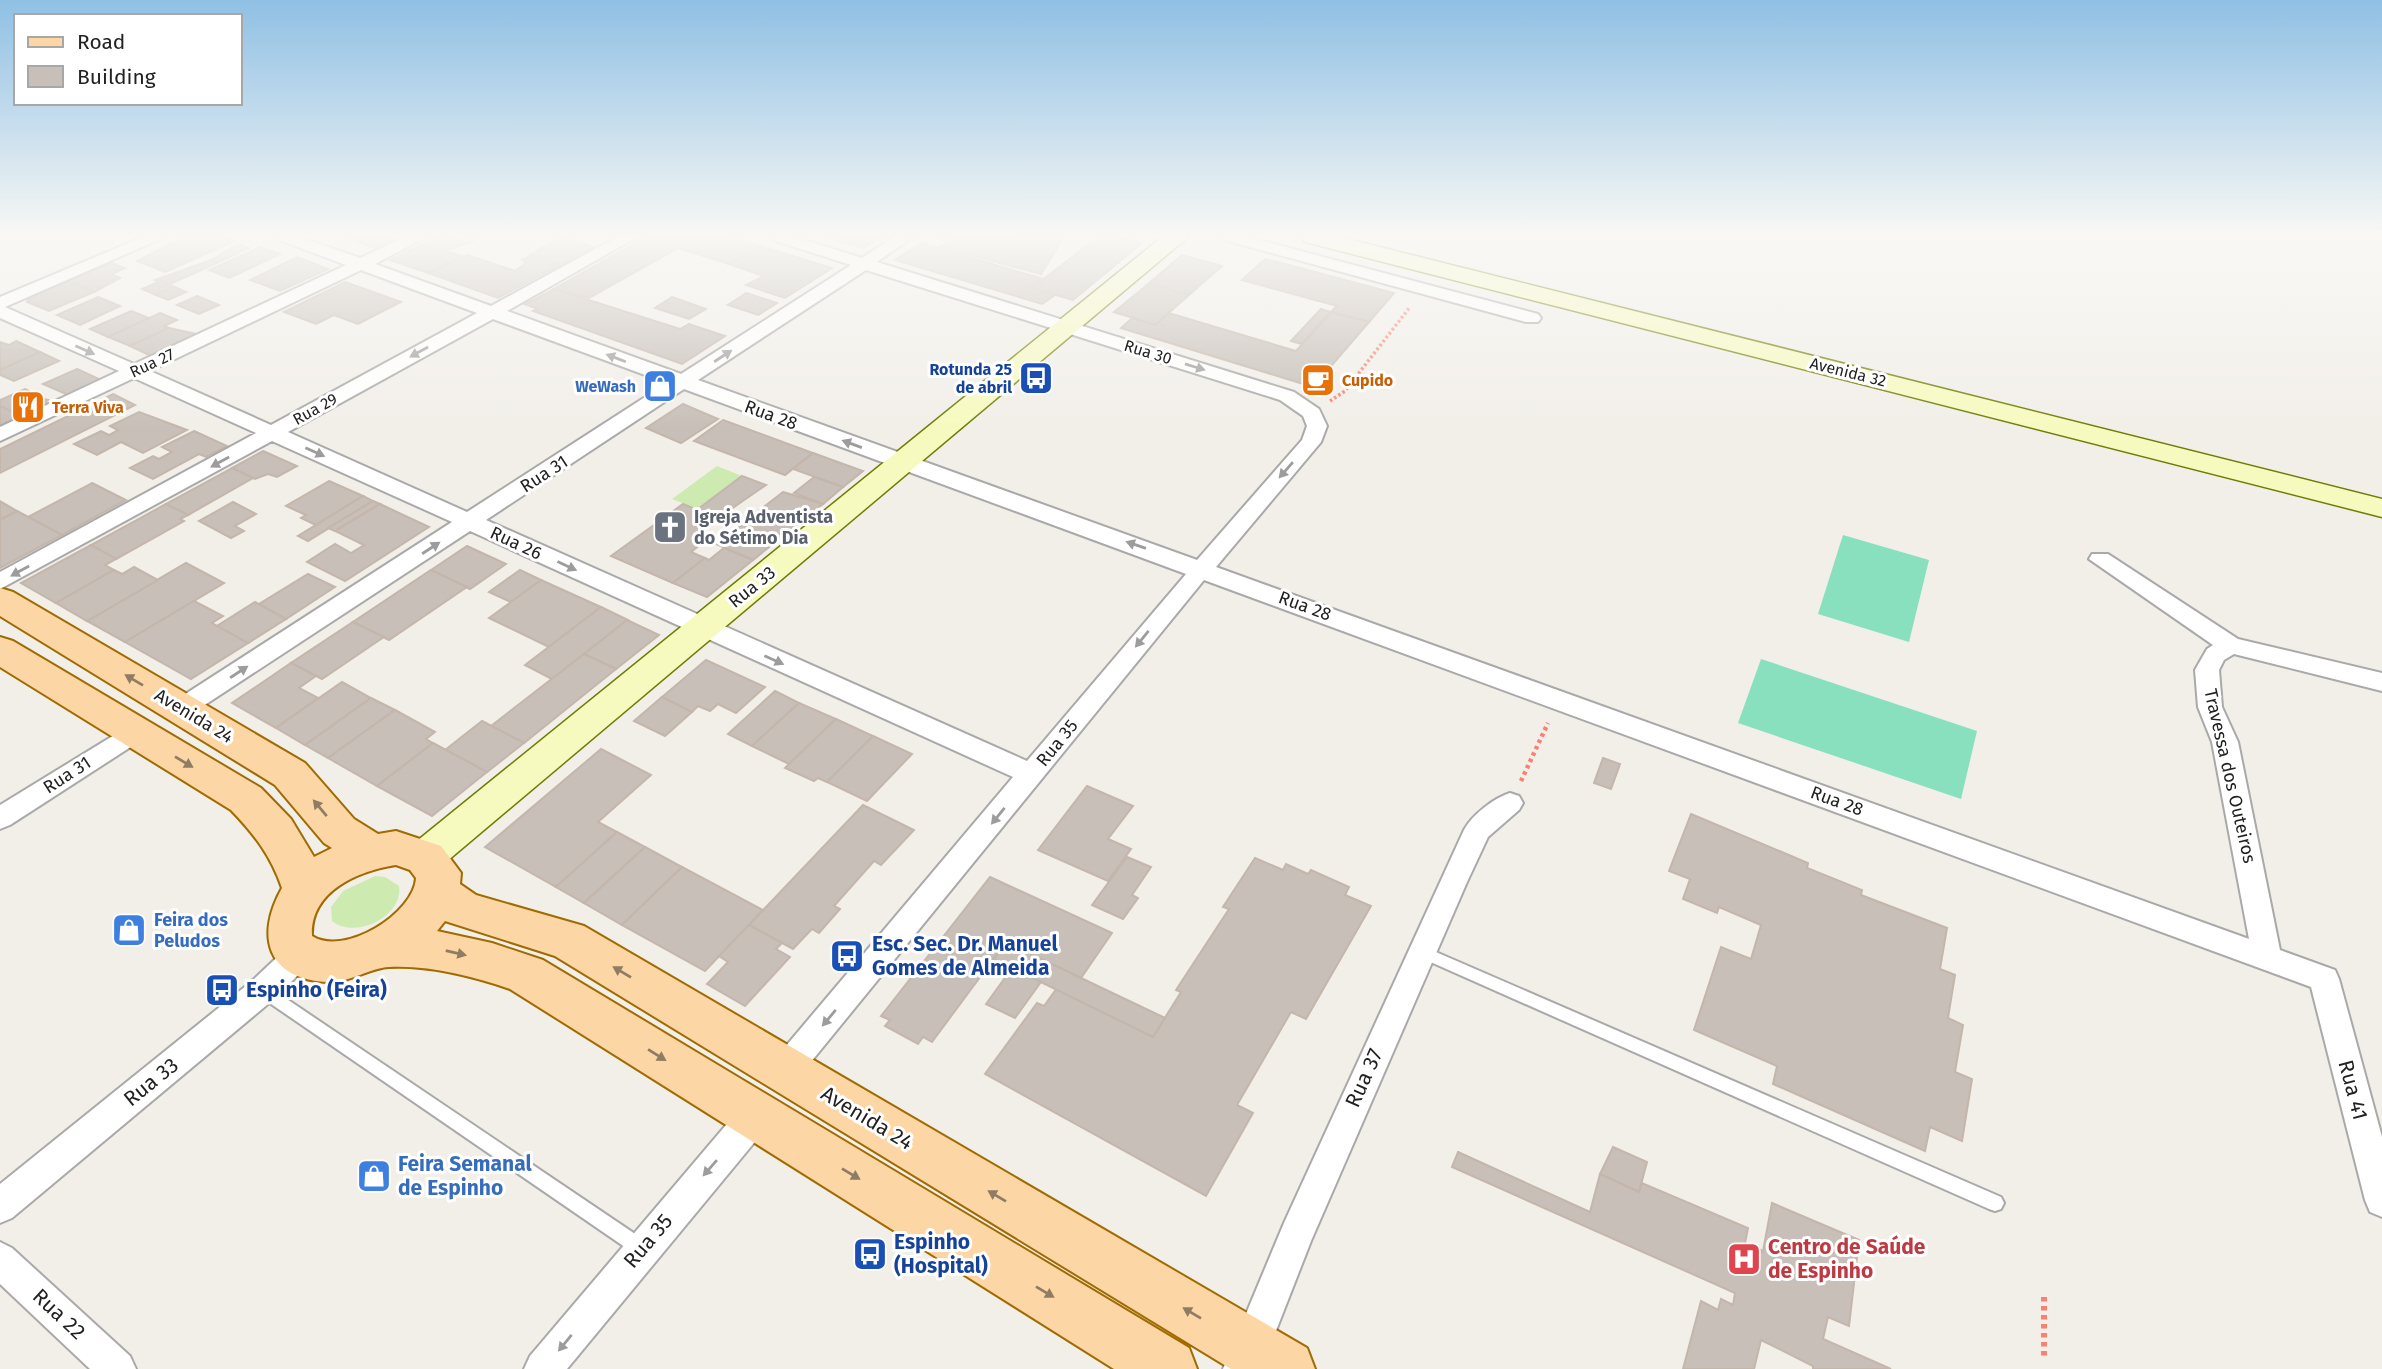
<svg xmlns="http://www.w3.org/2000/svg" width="2382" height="1369" font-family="'Fira Sans',sans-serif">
	<rect width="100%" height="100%" fill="#f2efe9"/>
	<!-- grass -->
	<g fill="#cdebb0">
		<polygon points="717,466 742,476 698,509 672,499"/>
		<path d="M 375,876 L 385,877 L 399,886 C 404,916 355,940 332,921 L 331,907 L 343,891 Z"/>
	</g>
	<!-- pitch -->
	<g fill="#88e0be">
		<polygon points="1843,535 1929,560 1909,642 1818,614"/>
		<polygon points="1761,659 1977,731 1961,799 1738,723"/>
	</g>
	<!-- building -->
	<g fill="#c7bfb8" stroke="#c4b6ab" stroke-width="2">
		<polygon points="187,237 223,237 235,241 201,256 170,244"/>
		<polygon points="344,237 397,237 375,248"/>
		<polygon points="437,237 476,240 445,251 462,256 428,273 390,260"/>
		<polygon points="560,237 567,237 593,247 560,265 530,255"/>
		<polygon points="646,237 732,237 761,246 729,264 678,248 589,298 554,289"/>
		<polygon points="825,237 881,237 863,248"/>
		<polygon points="935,237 1064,237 1041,274 940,247 950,241"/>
		<polygon points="1098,237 1120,237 1142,243 1073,300 1032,288"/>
		<polygon points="921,243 1043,279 1032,288 1055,295 1042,304 895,260"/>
		<polygon points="170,244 201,256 165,272 137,261"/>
		<polygon points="239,244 249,248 217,263 211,260"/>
		<polygon points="761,246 832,268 785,298 746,285 764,276 729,264"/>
		<polygon points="260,247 280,254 229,278 209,270"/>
		<polygon points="467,255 515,271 527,262 522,260 531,255 560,265 498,298 428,273"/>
		<polygon points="1182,255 1222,266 1189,295 1148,284"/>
		<polygon points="297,257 328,269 280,291 250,280"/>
		<polygon points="1265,259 1274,261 1394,293 1369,322 1331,312 1337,306 1242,280"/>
		<polygon points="211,260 217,263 168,285 155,280"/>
		<polygon points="111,263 125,268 111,274 120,278 94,292 68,281"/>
		<polygon points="68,281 94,292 49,311 27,302 29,297"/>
		<polygon points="160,281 175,287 156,295 142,289"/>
		<polygon points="345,282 401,302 358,324 334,315 316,324 284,312"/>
		<polygon points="1148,284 1189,295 1155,325 1114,312"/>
		<polygon points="175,287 186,292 168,300 156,295"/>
		<polygon points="554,289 680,329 689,324 725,336 682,364 533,311 538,309 525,304"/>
		<polygon points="746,293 777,303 758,315 728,305"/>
		<polygon points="197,296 219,305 199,314 177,305"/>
		<polygon points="98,297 120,306 80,325 57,315"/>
		<polygon points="672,297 706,309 689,319 655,308"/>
		<polygon points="1321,309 1331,312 1302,344 1291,341"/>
		<polygon points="131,311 149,318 108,337 90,329"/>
		<polygon points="1331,312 1369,322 1313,387 1121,328 1132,318 1155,325 1169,313 1296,351"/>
		<polygon points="160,313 177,320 164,326 169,328 130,346 108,337"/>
		<polygon points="169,328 197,334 151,356 130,346"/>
		<polygon points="16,341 40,352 0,370 0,342 9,345"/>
		<polygon points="40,352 59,361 14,381 0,375 0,370"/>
		<polygon points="77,369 101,380 68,395 43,384"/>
		<polygon points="25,389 36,395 32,396 48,400 45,402 49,404 23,417 0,406 0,400"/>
		<polygon points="113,394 135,405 0,473 0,449"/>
		<polygon points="683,404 718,419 681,443 646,428"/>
		<polygon points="0,406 23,417 0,427"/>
		<polygon points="139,412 187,430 143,453 121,442 97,455 74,444 101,431 109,435 118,430 110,426"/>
		<polygon points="723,420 813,453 785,475 694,441"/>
		<polygon points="194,431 227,446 206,457 199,454 153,479 130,468 153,456 159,459 172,452 162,447"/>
		<polygon points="263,451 297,466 277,477 268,474 255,479 232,468"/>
		<polygon points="813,453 863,471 843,487 793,469"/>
		<polygon points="232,468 253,478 188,515 166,504"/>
		<polygon points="742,476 766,485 718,518 698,509"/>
		<polygon points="814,477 843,487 823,504 794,493"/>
		<polygon points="329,481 363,496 316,525 301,518 306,515 286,506"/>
		<polygon points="92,483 126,500 62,535 28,517"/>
		<polygon points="783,492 823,504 753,560 716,544"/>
		<polygon points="363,496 373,501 308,541 298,536"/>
		<polygon points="0,501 17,511 0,520"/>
		<polygon points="373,501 380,504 335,531 328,528"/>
		<polygon points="233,502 256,514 235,526 244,531 231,538 199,521"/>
		<polygon points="166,504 188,515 180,519 184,521 116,559 91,545"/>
		<polygon points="380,504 429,527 345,581 307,562 335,544 351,553 364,545 335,531"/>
		<polygon points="683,504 718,518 694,536 705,541 691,552 705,558 673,583 611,556"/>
		<polygon points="17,511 62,535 0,568 0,520"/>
		<polygon points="91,545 116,559 105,565 114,570 56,603 21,583"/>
		<polygon points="467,546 506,564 470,589 431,570"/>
		<polygon points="724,548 753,560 707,597 673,583 705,558 709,560"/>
		<polygon points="186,563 224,583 125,642 87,621"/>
		<polygon points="134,567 158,580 87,621 56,603 114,570 122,574"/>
		<polygon points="431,570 467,587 389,640 353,622"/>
		<polygon points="520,570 541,580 511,602 489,592"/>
		<polygon points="308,574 335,587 286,619 259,604"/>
		<polygon points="541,580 601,607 549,647 489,618"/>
		<polygon points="194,601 223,616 212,623 248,643 191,679 125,642"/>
		<polygon points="255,602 286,619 248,643 217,626"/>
		<polygon points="601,607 628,620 552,679 525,665"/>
		<polygon points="627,620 659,635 616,669 584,654"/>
		<polygon points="353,622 384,637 322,679 291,663"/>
		<polygon points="584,654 616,669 524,743 491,726"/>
		<polygon points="706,660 765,687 736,713 718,704 710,711 698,706 692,712 662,697"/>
		<polygon points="291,663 316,676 299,688 318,698 276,728 232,703"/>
		<polygon points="342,682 371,698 305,745 276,728"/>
		<polygon points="775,691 799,703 752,746 728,734"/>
		<polygon points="662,697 692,712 665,736 634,721"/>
		<polygon points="371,698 395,710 328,758 305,745"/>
		<polygon points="799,703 836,719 789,764 752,746"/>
		<polygon points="395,710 435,732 426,739 433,743 377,786 328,758"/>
		<polygon points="836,719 873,736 827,782 818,778 814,781 785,768"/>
		<polygon points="482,721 524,743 487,772 445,750"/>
		<polygon points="873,736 912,754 867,801 827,782"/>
		<polygon points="433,743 487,772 432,816 377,786"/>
		<polygon points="601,749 651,775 598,822 617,832 556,887 485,847"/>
		<polygon points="1603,758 1620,764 1611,789 1594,783"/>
		<polygon points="1087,786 1133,806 1108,839 1131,849 1108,881 1038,850"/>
		<polygon points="863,805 914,830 881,865 874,861 834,906 840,909 819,933 812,929 793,949 749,925"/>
		<polygon points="1691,814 1808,863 1807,868 1862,890 1861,895 1947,928 1940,969 1955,975 1948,1018 1963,1025 1955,1072 1972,1079 1962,1141 1930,1127 1925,1151 1773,1084 1777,1066 1694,1030 1721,947 1751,959 1761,925 1719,907 1717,913 1683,899 1690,879 1669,871"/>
		<polygon points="617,832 645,847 584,903 556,887"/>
		<polygon points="645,847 682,867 622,925 584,903"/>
		<polygon points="1127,857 1151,867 1132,895 1138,898 1123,919 1092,905"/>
		<polygon points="1255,858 1283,870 1286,864 1308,874 1311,870 1349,887 1345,895 1371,906 1306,1019 1291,1012 1237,1105 1253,1113 1206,1196 985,1074 1037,1003 1044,1006 1057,988 1153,1037 1181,992 1176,990 1229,909 1223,907"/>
		<polygon points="682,867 763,910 705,971 622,925"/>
		<polygon points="990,877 1112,933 1081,978 1006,942 932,1042 923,1037 918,1044 885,1026 890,1020 881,1016"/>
		<polygon points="749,925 782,943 776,949 790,957 745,1006 707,984 728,962 719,956"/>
		<polygon points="1006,942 1081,978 1165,1018 1153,1037 994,959"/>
		<polygon points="1012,968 1041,982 1015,1018 986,1004"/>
		<polygon points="1613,1147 1647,1162 1639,1192 1600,1174"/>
		<polygon points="1458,1152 1590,1212 1600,1174 1639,1192 1642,1183 1748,1228 1745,1243 1763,1251 1772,1203 1859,1240 1849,1326 1828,1317 1823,1339 1891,1369 1813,1369 1813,1366 1761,1340 1754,1369 1683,1369 1701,1301 1718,1310 1721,1299 1733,1305 1735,1293 1452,1167"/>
	</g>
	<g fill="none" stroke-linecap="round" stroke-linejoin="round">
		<!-- lane casing -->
		<g stroke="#a9a9a9" stroke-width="4">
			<g id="lane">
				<polygon points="1422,946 2001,1197 2004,1203 2001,1209 1995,1211 1989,1209 1417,956 1415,952 1417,948"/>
				<polygon points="263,983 647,1242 650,1248 647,1254 641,1257 635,1254 258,995 255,990 258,985"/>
			</g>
		</g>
		<!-- street casing -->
		<g stroke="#a9a9a9" stroke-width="4">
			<g id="street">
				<path d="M 143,237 L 165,237 L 5,307 L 134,364 L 346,265 L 279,240 L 277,237 L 300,237 L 360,258 L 405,237 L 426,237 L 375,264 L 491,306 L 617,237 L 637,237 L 507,311 L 681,374 L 851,265 L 773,240 L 771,237 L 795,237 L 862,258 L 894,237 L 913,237 L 877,262 L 1294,392 L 1319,409 L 1327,426 L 1321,442 L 1216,567 L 2249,939 L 2212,742 L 2198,707 L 2195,670 L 2207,649 L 2213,645 L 2089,559 L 2092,554 L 2108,554 L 2238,639 L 2382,673 L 2382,691 L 2234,654 L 2224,660 L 2219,670 L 2222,707 L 2238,742 L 2280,950 L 2335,970 L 2339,979 L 2382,1137 L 2382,1217 L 2370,1212 L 2365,1200 L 2311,987 L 1204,580 L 797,1079 L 786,1083 L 775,1079 L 770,1069 L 775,1059 L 1013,777 L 470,531 L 191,714 L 182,717 L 173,714 L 170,708 L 173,702 L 452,522 L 272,441 L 0,589 L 0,572 L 256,433 L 134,378 L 0,441 L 0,427 L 119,371 L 0,318 L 0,297 ZM 361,270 L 477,313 L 271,425 L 150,371 ZM 866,270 L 1280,400 L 1303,416 L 1307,426 L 1302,440 L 1197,560 L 698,380 ZM 493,319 L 667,383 L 467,512 L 288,432 ZM 684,389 L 1186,574 L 1027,761 L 486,520 Z"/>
				<polygon points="1222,237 1248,237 1538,314 1541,318 1538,322 1526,322 1224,240"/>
				<polygon points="134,723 143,725 147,732 143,739 10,825 0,829 0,805"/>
				<path d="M 1510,793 L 1519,796 L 1523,803 L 1519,810 L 1488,837 L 1467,882 L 1311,1241 L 1261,1369 L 1223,1369 L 1284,1223 L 1464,830 C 1472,815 1494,798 1510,793 Z"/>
				<polygon points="300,941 310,945 315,954 310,963 274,999 12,1218 0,1223 0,1184 252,981 290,945"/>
				<polygon points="755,1101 767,1105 771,1116 767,1127 567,1369 524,1369 530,1356 743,1105"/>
				<polygon points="0,1242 12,1248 130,1356 136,1369 90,1369 0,1284"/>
			</g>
		</g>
		<!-- secondary casing -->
		<g stroke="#707d05" stroke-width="3">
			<g id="secondary">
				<polygon points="1162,237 1188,237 440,867 426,872 412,867 406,856 412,845"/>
				<polygon points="1301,237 1340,237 2382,499 2382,517 1305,242"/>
			</g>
		</g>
		<!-- primary casing -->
		<g stroke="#a06b00" stroke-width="4">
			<path id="primary" d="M 0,588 L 13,592 L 305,763 L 354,819 L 378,834 L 396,831 L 441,846 L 461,873 L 460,884 L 476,895 L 584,926 L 1307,1348 L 1315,1369 L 1231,1369 L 555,956 L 445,921 L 437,931 L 492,943 L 543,960 L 1189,1348 L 1197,1369 L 1114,1369 L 510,989 C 472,976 430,965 389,967 C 369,968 350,983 327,982 C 267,979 255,936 282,888 C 271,856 255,835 231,810 L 0,667 L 0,637 L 13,641 L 261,788 L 291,819 L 314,857 L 332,848 L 324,843 L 275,785 L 0,616 ZM 396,865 L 410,870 L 416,878 C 414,913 345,957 312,936 C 310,891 358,871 396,865 Z"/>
		</g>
		<!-- path-far2 -->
		<polyline stroke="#fa8072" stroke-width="3.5" stroke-dasharray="2.5 2.5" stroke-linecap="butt" points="1330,401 1345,391 1410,307"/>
		<!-- path-far1 -->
		<polyline stroke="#fa8072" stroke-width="4.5" stroke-dasharray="3.5 3.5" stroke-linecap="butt" points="1521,781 1548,723"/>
		<!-- path -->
		<polyline stroke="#fa8072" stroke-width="6" stroke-dasharray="4.5 4.5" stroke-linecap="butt" points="2044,1297 2044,1358"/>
		<!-- lane -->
		<use href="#lane" fill="#fff" fill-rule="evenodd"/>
		<!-- street -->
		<use href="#street" fill="#fff" fill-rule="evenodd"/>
		<!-- secondary -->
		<use href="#secondary" fill="#f7fabf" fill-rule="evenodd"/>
		<!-- primary -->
		<use href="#primary" fill="#fcd6a4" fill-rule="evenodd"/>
	</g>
	<!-- one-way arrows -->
	<defs><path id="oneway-solid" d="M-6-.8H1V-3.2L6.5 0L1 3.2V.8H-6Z" transform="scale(1.75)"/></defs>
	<g fill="#9c9c9c">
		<use href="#oneway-solid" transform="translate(85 350) rotate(24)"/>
		<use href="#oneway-solid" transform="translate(419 352) rotate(151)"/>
		<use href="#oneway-solid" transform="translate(723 356) rotate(-33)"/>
		<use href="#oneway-solid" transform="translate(616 358) rotate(-159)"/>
		<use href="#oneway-solid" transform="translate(1195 367) rotate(17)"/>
		<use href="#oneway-solid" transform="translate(852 444) rotate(-160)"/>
		<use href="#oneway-solid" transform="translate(315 452) rotate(24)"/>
		<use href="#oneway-solid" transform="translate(220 462) rotate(151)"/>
		<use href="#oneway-solid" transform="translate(1286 470) rotate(131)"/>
		<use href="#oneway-solid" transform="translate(1136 545) rotate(-161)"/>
		<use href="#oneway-solid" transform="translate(431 548) rotate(-33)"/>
		<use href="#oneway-solid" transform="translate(567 566) rotate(25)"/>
		<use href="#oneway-solid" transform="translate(20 571) rotate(151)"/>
		<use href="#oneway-solid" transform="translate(1142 639) rotate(129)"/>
		<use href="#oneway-solid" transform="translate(774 660) rotate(24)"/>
		<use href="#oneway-solid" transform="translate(239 672) rotate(-33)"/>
		<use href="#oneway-solid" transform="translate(998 816) rotate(129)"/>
		<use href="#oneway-solid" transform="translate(829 1018) rotate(130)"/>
		<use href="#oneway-solid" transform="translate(710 1168) rotate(131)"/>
		<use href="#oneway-solid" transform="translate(565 1343) rotate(129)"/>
	</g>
	<g fill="#8f7c63">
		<use href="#oneway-solid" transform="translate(134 680) rotate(-149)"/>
		<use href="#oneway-solid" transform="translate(184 762) rotate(31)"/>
		<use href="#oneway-solid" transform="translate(320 808) rotate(-130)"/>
		<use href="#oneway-solid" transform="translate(456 953) rotate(13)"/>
		<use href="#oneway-solid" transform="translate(622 972) rotate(-149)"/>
		<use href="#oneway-solid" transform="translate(657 1055) rotate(32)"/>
		<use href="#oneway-solid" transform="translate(851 1174) rotate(31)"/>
		<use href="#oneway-solid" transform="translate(997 1196) rotate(-149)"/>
		<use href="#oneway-solid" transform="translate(1045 1292) rotate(31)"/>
		<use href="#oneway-solid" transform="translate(1192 1313) rotate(-149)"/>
	</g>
	<!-- sky -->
	<linearGradient id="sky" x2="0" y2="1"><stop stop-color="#8fc0e4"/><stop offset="0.55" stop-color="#f9f8f5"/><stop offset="1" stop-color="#f9f8f5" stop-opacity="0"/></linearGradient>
	<rect width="2382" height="428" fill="url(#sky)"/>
	<!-- icons -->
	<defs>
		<g id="bus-square" transform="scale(1.75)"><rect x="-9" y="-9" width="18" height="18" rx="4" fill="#1a4fb4" stroke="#fff"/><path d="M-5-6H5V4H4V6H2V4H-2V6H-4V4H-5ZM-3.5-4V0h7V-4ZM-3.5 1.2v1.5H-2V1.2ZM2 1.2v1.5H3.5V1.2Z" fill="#fff"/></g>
		<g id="cafe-square" transform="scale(1.75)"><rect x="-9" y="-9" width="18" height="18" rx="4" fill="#e8710a" stroke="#fff"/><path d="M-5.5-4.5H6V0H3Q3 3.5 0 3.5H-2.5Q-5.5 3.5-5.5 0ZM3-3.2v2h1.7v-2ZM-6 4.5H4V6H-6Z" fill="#fff"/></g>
		<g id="shop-square" transform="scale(1.75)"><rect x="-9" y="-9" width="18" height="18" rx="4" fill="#3f7fe0" stroke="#fff"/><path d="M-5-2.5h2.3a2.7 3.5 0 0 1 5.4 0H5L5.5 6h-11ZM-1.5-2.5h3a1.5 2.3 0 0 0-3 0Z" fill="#fff"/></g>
		<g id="restaurant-square" transform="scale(1.75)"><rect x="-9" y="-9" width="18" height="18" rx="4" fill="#e8710a" stroke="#fff"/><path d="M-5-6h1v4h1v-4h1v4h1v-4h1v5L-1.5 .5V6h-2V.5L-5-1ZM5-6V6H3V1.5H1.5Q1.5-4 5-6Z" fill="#fff"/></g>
		<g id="church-square" transform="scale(1.75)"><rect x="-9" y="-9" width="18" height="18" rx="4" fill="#6b7280" stroke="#fff"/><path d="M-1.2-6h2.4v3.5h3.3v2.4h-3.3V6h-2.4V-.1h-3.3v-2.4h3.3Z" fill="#fff"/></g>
		<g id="hospital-square" transform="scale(1.75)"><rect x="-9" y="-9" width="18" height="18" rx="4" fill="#e0444e" stroke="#fff"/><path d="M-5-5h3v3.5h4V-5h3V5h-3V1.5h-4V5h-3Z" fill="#fff"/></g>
	</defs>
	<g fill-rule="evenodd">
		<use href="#bus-square" x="1036" y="378"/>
		<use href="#cafe-square" x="1318" y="380"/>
		<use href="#shop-square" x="660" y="386"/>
		<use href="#restaurant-square" x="28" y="407"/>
		<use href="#church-square" x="670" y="527"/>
		<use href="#shop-square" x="129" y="930"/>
		<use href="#bus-square" x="847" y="956"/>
		<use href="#bus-square" x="222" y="990"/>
		<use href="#shop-square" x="374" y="1176"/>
		<use href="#bus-square" x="870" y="1254"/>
		<use href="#hospital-square" x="1744" y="1259"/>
	</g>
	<g text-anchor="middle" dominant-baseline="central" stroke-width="6" stroke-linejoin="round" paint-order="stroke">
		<!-- far-street labels -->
		<g font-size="16" fill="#222" stroke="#fff">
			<text transform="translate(1148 352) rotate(17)">Rua 30</text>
			<text transform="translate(152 363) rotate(-25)">Rua 27</text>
			<text transform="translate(1848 372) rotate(14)">Avenida 32</text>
			<text transform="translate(315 409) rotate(-29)">Rua 29</text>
		</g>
		<!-- far-transit labels -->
		<g font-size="16" font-weight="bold" fill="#164399" stroke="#fff" text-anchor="end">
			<text x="1012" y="369">Rotunda 25<tspan x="1012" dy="18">de abril</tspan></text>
		</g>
		<!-- far-food labels -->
		<g font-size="16" font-weight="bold" fill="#c56008" stroke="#fff" text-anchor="start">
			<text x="1342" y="380">Cupido</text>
			<text x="52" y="407">Terra Viva</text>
		</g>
		<!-- far-shop labels -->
		<g font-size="16" font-weight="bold" fill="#366cbe" stroke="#fff" text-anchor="end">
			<text x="636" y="386">WeWash</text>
		</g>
		<!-- street labels -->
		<g font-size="18" fill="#222" stroke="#fff">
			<text transform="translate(771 415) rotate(20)">Rua 28</text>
			<text transform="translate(544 474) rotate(-33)">Rua 31</text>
			<text transform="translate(516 543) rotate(25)">Rua 26</text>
			<text transform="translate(752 587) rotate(-39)">Rua 33</text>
			<text transform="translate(1305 606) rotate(20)">Rua 28</text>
			<text transform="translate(194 716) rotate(31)">Avenida 24</text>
			<text transform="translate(1057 743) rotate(-51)">Rua 35</text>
			<text transform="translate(67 775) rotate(-33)">Rua 31</text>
			<text transform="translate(2230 776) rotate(77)">Travessa dos Outeiros</text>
			<text transform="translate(1837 801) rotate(20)">Rua 28</text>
		</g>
		<!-- worship labels -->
		<g font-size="18" font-weight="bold" fill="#5b616d" stroke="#fff" text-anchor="start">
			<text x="694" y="517">Igreja Adventista<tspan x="694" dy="21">do Sétimo Dia</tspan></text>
		</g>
		<!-- shop labels -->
		<g font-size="18" font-weight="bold" fill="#366cbe" stroke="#fff" text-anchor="start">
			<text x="154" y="920">Feira dos<tspan x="154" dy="21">Peludos</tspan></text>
		</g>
		<!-- near-transit labels -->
		<g font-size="21" font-weight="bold" fill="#164399" stroke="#fff" text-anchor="start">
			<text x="872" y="944">Esc. Sec. Dr. Manuel<tspan x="872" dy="24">Gomes de Almeida</tspan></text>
			<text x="246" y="990">Espinho (Feira)</text>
			<text x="894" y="1242">Espinho<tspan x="894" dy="24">(Hospital)</tspan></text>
		</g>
		<!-- near-street labels -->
		<g font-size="21" fill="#222" stroke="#fff">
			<text transform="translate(1364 1078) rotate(-66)">Rua 37</text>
			<text transform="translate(151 1082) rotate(-39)">Rua 33</text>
			<text transform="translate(2353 1090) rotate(75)">Rua 41</text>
			<text transform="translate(867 1118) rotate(31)">Avenida 24</text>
			<text transform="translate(648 1241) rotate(-50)">Rua 35</text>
			<text transform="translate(59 1314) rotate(43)">Rua 22</text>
		</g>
		<!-- near-shop labels -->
		<g font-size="21" font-weight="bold" fill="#366cbe" stroke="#fff" text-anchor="start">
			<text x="398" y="1164">Feira Semanal<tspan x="398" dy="24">de Espinho</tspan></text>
		</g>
		<!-- near-health labels -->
		<g font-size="21" font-weight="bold" fill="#be3a42" stroke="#fff" text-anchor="start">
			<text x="1768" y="1247">Centro de Saúde<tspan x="1768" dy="24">de Espinho</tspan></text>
		</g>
	</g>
	<!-- legend -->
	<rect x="14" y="14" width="228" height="91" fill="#ffffff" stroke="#a7a7a7" stroke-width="2"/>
	<rect x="28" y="37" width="35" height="10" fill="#fcd6a4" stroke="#a7a7a7" stroke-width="2"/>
	<text x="77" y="49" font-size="21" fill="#222222">Road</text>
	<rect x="28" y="66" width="35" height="21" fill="#c7bfb8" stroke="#a7a7a7" stroke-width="2"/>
	<text x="77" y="84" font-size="21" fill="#222222">Building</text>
</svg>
